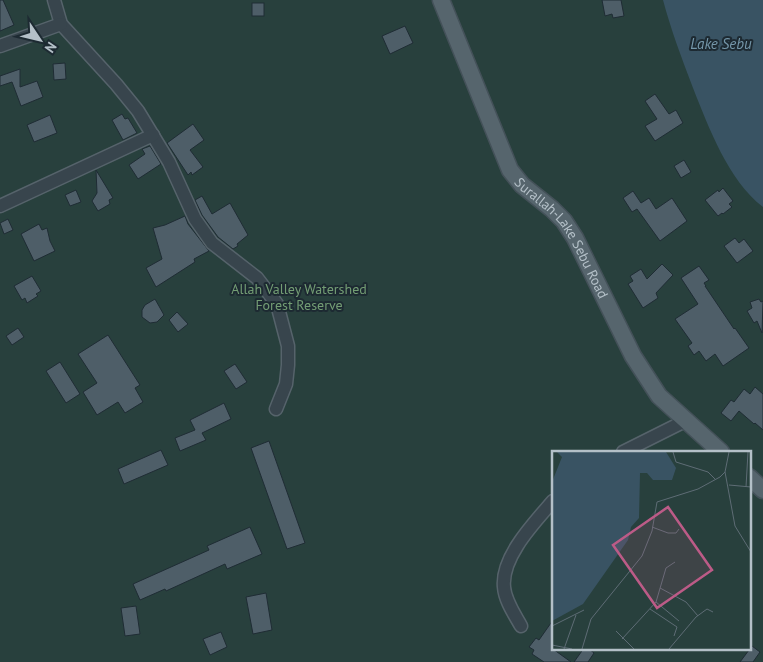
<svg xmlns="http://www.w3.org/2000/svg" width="763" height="662" font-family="'PT Sans',sans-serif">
	<rect width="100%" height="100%" fill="#25343d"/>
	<!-- green -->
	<path fill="#28403d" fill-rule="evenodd" d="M 0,0 L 763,0 L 763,662 L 0,662 ZM 553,452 L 749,452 L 749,648 L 553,648 Z"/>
	<!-- water -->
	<path fill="#395363" d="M 663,0 L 763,0 L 763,207 C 728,180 709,128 693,88 C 682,59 671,30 663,0 Z"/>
	<!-- building -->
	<g fill="#4e5e68" stroke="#1f2c34">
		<polygon points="0,0 3,0 14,25 0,31"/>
		<polygon points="602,0 621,0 624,16 613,18 612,14 605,16"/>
		<rect x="252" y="3" width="12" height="13"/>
		<polygon points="405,26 413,43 390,54 382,36"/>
		<polygon points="65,63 66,79 54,80 53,64"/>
		<polygon points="20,69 20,87 37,81 43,97 21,106 12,82 0,86 0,76"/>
		<polygon points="655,94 669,114 676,110 683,123 655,141 645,126 657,119 645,101"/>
		<polygon points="122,114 125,119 128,118 137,133 123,140 112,120"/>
		<polygon points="50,115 57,133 34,142 27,125"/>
		<polygon points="193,124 204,140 190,150 203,167 192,175 191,172 188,175 167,143"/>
		<polygon points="150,146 161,164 138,179 129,165 145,154 142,149"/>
		<polygon points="684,160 691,172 681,178 674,166"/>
		<polygon points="96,170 113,198 109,200 110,204 98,211 92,201 97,193"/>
		<polygon points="723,188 733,201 729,204 732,207 723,214 722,213 718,216 705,200 718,190 719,192"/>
		<polygon points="76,190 81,202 70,206 65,195"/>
		<polygon points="633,191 641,203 649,198 656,209 672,198 687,221 660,241 637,209 632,212 623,198"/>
		<polygon points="202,196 212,214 230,203 248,235 237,244 238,246 233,249 218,237 202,215 195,200"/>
		<polygon points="185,216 188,224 209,251 194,259 195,262 156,287 146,268 162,259 153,228 165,225"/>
		<polygon points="8,219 13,230 4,234 0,223"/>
		<polygon points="39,224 42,230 47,228 50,241 55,251 34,261 21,234"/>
		<polygon points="735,238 739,243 744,239 753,251 737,263 724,246"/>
		<polygon points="662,264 673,275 656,293 658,298 643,308 628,284 633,281 630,276 641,269 647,279"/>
		<polygon points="699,266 709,280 704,283 706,286 705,286 734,329 735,328 749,348 723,366 715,354 706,361 699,351 694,355 688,346 692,343 675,319 698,304 681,278"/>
		<polygon points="32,276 41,291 36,294 38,296 27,303 25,298 22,300 14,286"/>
		<polygon points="155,299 164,315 157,322 150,323 142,317 142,310 145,305"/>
		<polygon points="759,299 761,302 763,301 762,333 757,321 754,323 747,311 752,308 750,302"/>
		<polygon points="177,312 188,324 178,332 169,320"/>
		<polygon points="18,328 24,337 12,345 6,336"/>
		<polygon points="108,335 140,385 135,388 143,402 125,413 118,402 97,415 83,392 97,383 78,354"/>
		<polygon points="60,362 80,394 66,403 46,371"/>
		<polygon points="235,364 247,382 236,389 224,371"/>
		<polygon points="755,387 763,394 763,430 755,423 754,424 739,411 731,421 721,413 731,400 734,402 744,389 750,394"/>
		<polygon points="224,403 231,419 202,433 206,440 180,451 175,438 195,430 190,420"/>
		<polygon points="269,441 305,543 287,549 251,448"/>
		<polygon points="161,450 168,465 124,484 118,469"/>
		<polygon points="250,527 262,554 227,569 225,564 166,591 165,589 140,600 133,584 209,550 207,546"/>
		<polygon points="266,593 272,630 253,634 246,597"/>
		<polygon points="136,606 140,634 125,636 121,608"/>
		<polygon points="553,620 553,649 571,662 544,662 532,654 534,650 529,647 536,638 539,640"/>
		<polygon points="221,632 227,647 210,655 203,639"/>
		<polygon points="752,646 760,652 753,662 740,662"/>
		<polygon points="584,648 588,648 594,653 588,662 574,662"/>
	</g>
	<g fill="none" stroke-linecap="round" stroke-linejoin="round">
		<!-- minor casing -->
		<g stroke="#56636b" stroke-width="15">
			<g id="minor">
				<polyline points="54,0 61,24 116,84 138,111 169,162 195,219 212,243 257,278 277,304 288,346 288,365 286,384 276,409"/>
				<polyline points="0,46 61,24"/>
				<polyline points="0,206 153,135"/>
				<polyline points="623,452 685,421"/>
				<path d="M 521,626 C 515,615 505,601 504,587 C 501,557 534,523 553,501"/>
			</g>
		</g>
		<!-- major casing -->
		<g stroke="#445159" stroke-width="19">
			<g id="major">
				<path id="s1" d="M 441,0 L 510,170 L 522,185 L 552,209 L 564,221 L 575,238 L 633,356 L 659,396 L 721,452"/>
				<polyline points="749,477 763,490"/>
			</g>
		</g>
		<!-- minor -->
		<use href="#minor" stroke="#38454d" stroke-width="12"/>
		<!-- major -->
		<use href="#major" stroke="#56656d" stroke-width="16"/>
	</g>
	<g text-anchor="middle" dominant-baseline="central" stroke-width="4" stroke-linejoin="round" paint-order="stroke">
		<!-- street labels -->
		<g font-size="14" fill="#b4c0c8" stroke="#1d2a32">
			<text stroke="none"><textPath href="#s1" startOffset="270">Surallah-Lake Sebu Road</textPath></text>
		</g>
		<!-- park labels -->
		<g font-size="14" fill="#739d74" stroke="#1d2a32">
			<text x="299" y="289">Allah Valley Watershed<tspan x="299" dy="16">Forest Reserve</tspan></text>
		</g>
		<!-- water labels -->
		<g font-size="15" font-style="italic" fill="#7597aa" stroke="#1d2a32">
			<text x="721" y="43">Lake Sebu</text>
		</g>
	</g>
	<!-- overview -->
	<g transform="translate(552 451)">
		<rect width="199" height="199" fill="#25343d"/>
		<path d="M 0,1 L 199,1 L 199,198 L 0,198 Z" fill="#28403d"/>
		<path d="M 5,1 L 114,1 L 124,17 L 120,29 L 101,29 L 95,22 L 88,22 L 87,67 L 79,76 L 76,89 L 31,153 L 0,170 L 0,31 L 10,6 Z" fill="#395363"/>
		<path fill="none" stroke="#5e6c75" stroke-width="1" d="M 121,1 L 124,11 L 156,21 L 163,28M 173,21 L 183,75 L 199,101M 177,34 L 199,36M 194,36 L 196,1M 100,76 L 116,82 L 124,82 L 127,78M 108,137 L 134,151 L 146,165M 104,151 L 127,170M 98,158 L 125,176 L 122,185M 0,175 L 32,159M 64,180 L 82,198M 70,188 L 104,151 L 114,117 L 123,111M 0,194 L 20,198M 12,198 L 24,164M 30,198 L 39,168 L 90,105 L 100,80 L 105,51 L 146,38 L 168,26 L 173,21 L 177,1M 117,198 L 144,166 L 155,158 L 161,161"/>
		<path fill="#bc5b87" fill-opacity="0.15" stroke="#bc5b87" stroke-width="2.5" d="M 116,56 L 160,119 L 105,157 L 61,94 Z"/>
		<rect width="199" height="199" fill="none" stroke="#b4c0c8" stroke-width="2.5"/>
	</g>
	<!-- north arrow -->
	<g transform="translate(40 40) rotate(125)" stroke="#1d2a32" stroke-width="4" paint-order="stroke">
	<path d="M0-4L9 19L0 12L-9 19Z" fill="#b4c0c8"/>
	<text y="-8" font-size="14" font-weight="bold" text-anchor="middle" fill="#b4c0c8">N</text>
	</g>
</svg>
